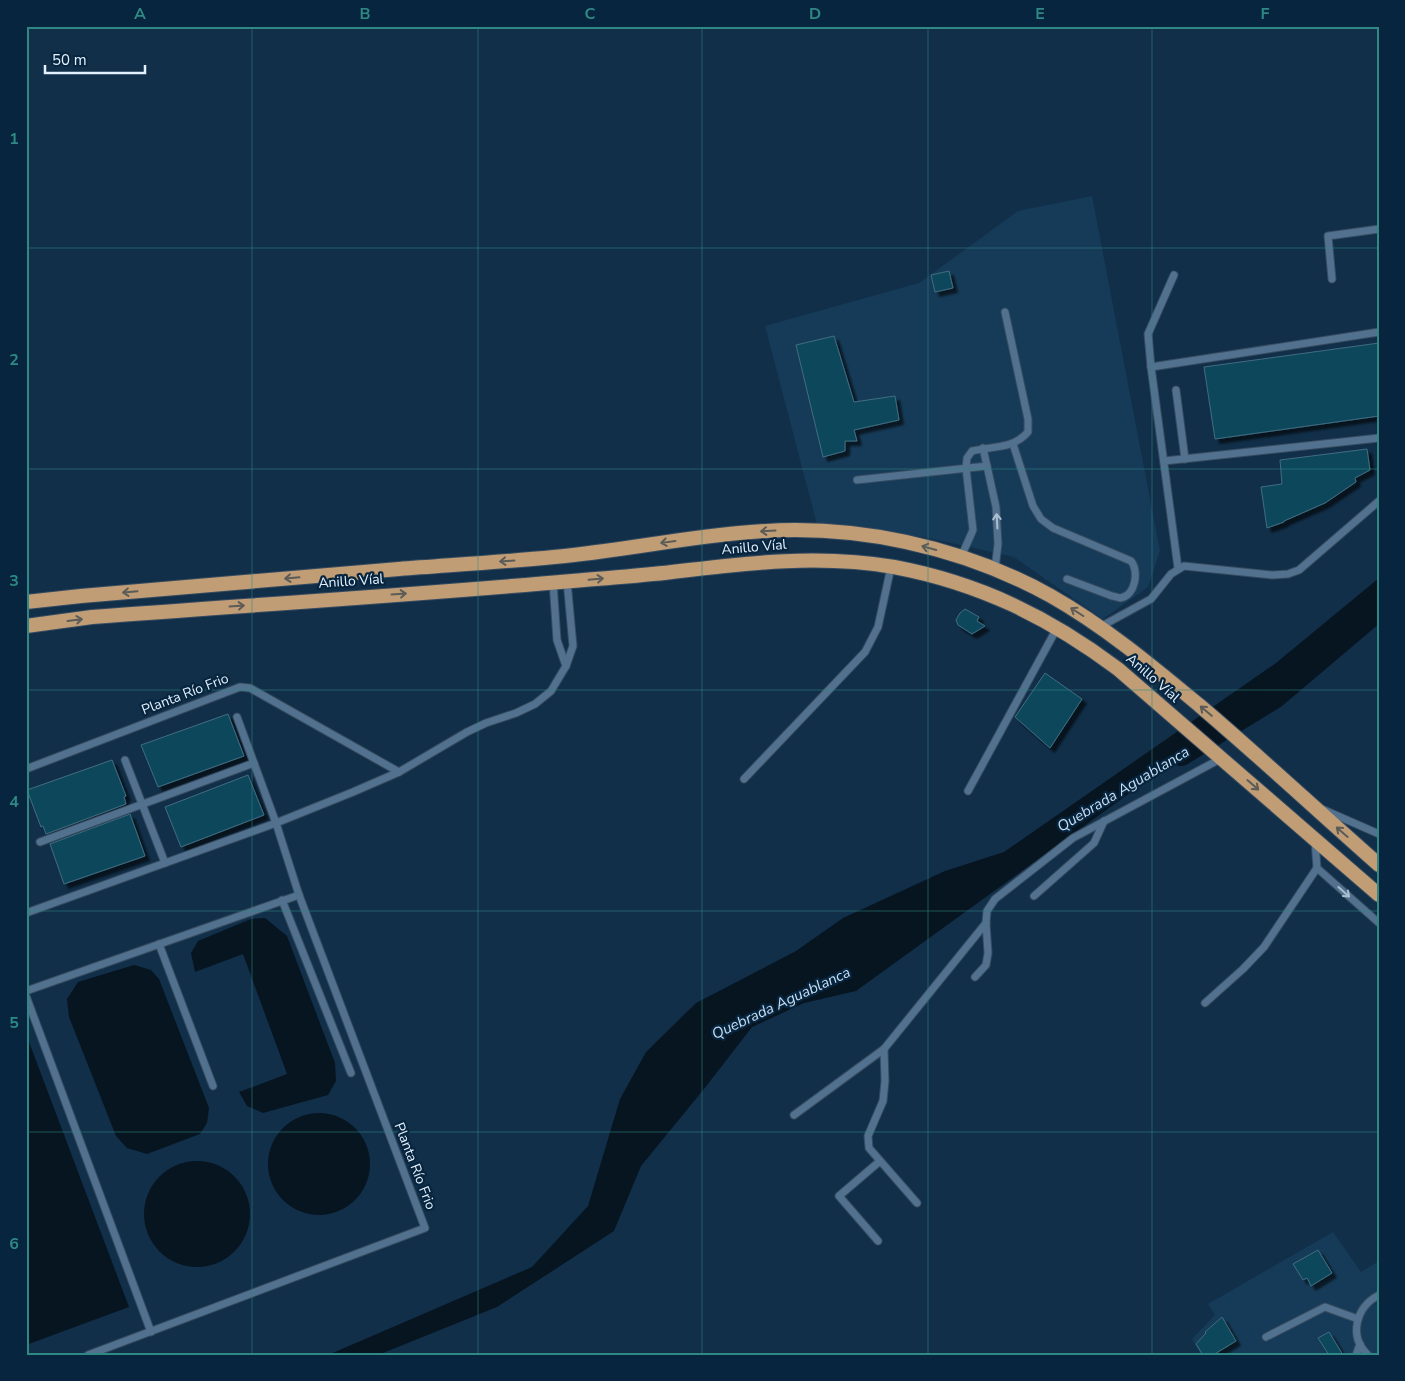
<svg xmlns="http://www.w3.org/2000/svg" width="1405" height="1381" font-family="'Nunito Sans',sans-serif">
	<defs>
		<filter id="shadow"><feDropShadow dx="4.5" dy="4.5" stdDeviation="1" flood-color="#0009"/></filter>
	</defs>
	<rect width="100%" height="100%" fill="#112f49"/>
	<!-- built -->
	<g fill="#163b58">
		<polygon points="1092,196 1160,551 1148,587 1103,619 1014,557 924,537 818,528 765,326 919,283 1018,211"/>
		<polygon points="1333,1232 1361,1272 1379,1261 1379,1355 1201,1355 1192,1339 1215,1315 1208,1304"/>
	</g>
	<!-- water -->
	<g fill="#071521">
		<polygon points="1379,578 1379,617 1373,617 856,991 804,1003 752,1027 704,1089 641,1166 614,1231 497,1307 378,1355 328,1355 532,1267 588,1206 620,1099 646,1052 696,1003 796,951 843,918 945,871 1004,852 1276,663"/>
		<polygon points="265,918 287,936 335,1063 336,1081 328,1095 263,1113 247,1106 239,1092 287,1074 243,954 195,972 191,953 198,941 251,919"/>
		<polygon points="134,965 151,970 159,979 209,1108 207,1123 200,1134 147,1154 127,1148 116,1136 69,1017 67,999 78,982"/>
		<polygon points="26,1034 129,1307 26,1345"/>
		<circle cx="319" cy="1164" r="51"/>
		<circle cx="197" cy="1214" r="53"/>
	</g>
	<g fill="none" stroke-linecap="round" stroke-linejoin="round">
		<!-- river -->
		<polyline stroke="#071521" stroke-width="24" points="1181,754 1274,697 1379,608"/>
	</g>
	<!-- building -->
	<g fill="#11475b" stroke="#406d81" filter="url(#shadow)">
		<polygon points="949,271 953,288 935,292 931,275"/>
		<polygon points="834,336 854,402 895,396 899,420 854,430 857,441 845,441 845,451 823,457 796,345"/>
		<polygon points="1379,343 1379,416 1215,439 1204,367"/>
		<polygon points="1367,449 1370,470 1355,478 1356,482 1325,503 1284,521 1284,522 1267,528 1261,487 1282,484 1280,460"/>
		<polygon points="965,609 979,617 977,621 985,626 972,634 958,625 956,620 960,613"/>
		<polygon points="1045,673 1082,699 1050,748 1015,717"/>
		<polygon points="228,714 244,756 158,787 141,745"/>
		<polygon points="112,760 126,796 124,797 126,804 46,834 43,826 41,827 27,790"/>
		<polygon points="248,775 264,815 181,847 165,807"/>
		<polygon points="130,814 145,856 64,884 50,844"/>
		<polygon points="1318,1250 1332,1273 1311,1286 1307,1278 1303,1280 1293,1264"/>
		<polygon points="1222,1317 1236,1341 1213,1355 1203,1355 1196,1344 1206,1333 1205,1332"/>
		<polygon points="1329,1332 1343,1355 1329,1355 1318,1338"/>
	</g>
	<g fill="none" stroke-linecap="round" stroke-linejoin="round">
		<!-- service casing -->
		<g stroke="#364b60" stroke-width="9">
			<g id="service">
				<polyline points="1174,275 1148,334 1151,367 1178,568"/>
				<polyline points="1332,279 1328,236 1379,229"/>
				<polyline points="1151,367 1379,332"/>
				<polyline points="1176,390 1185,459"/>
				<path d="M 1013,444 L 1033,506 L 1041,519 L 1053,528 L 1131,561 C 1139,570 1136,596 1120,598 C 1120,598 1113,596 1112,596 L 1067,579"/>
				<polyline points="983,448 996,507 998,544 995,569"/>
				<polyline points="1164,461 1379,438"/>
				<polyline points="857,480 987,466"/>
				<path d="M 961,557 L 973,530 L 966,468 L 967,458 L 972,451 C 994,446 1013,449 1028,432 L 1028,419 L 1005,312"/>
				<polyline points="553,582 557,640 566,666"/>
				<polyline points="1100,627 1151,599 1171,574 1184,566 1273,575 1288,574 1299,570 1379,501"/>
				<polyline points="125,760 165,863"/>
				<polyline points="26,769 240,687 250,688 399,772"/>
				<polyline points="744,779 865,652 878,627 891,567"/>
				<polyline points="968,791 1057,628"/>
				<polyline points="1322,809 1379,834"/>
				<polyline points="1315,841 1317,868 1379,923"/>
				<polyline points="40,842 254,763"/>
				<polyline points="1034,896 1094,843 1104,821"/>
				<polyline points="282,900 351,1073"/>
				<polyline points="26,913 276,823 353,792 399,772 467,732 486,723 516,713 535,704 551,691 566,666 573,646 567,581"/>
				<polyline points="159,944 213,1086"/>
				<polyline points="975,977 986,965 988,953 986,923 987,911 995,899 1073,838 1222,758"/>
				<polyline points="26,991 299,895"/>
				<polyline points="26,996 151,1332"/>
				<polyline points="1205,1003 1243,969 1264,947 1317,868"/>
				<polyline points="884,1049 885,1081 883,1101 868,1136 869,1148 917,1203"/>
				<polyline points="794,1115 884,1049 986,923"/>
				<polyline points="878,1241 839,1196 880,1161"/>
				<polyline points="1266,1337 1325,1307 1358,1319"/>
				<polyline points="88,1355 425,1228 299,895 276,823 237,717"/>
				<polyline points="1356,1355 1360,1344"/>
				<path d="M 1368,1355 C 1348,1336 1356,1307 1379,1295"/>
			</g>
		</g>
		<!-- trunk casing -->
		<g stroke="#364b60" stroke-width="16">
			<g id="trunk">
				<path d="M 26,602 L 81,596 C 187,587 293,578 399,569 C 451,565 502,562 554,557 C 620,551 685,537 751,532 C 853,523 961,546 1051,596 C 1104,626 1152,666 1199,705 C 1260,757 1319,812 1379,865"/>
				<path d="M 26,626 L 92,617 C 252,605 412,595 572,581 C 605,578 639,576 672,572 C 747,563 819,554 894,567 C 979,583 1049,617 1118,669 L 1379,895"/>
			</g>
		</g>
		<!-- service -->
		<use href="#service" stroke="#51718e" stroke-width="7"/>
		<!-- trunk -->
		<use href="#trunk" stroke="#c19d75" stroke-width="14"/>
	</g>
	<!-- one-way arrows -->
	<defs><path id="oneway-shaft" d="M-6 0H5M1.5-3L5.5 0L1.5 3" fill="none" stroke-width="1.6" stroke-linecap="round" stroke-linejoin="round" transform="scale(1.25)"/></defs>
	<g stroke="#a9bed1">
		<use href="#oneway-shaft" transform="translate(997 521) rotate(-93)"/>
		<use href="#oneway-shaft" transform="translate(1344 892) rotate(42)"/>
	</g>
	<g stroke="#5b5b57">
		<use href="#oneway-shaft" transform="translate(768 531) rotate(177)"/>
		<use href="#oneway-shaft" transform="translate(668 542) rotate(172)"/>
		<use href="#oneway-shaft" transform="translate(929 548) rotate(-165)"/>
		<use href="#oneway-shaft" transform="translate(507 561) rotate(176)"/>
		<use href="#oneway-shaft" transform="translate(292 578) rotate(175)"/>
		<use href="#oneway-shaft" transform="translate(596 579) rotate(-5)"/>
		<use href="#oneway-shaft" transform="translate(130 592) rotate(175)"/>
		<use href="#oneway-shaft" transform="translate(399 594) rotate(-4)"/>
		<use href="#oneway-shaft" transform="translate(237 606) rotate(-4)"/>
		<use href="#oneway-shaft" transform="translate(1077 612) rotate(-148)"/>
		<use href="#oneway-shaft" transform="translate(75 620) rotate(-7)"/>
		<use href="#oneway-shaft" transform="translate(1206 711) rotate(-140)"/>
		<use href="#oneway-shaft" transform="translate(1253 785) rotate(41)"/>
		<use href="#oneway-shaft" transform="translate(1342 832) rotate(-139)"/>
	</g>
	<!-- grid -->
	<path fill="none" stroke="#2f8884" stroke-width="1" stroke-opacity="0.55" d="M 252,26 L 252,1355M 478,26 L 478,1355M 702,26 L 702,1355M 928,26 L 928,1355M 1152,26 L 1152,1355M 26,248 L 1379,248M 26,469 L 1379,469M 26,690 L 1379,690M 26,911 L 1379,911M 26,1132 L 1379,1132"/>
	<g text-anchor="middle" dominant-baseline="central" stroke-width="4.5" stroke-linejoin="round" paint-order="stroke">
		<!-- street labels -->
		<g font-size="14" fill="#e3f1fe" stroke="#07253e">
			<text transform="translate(754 547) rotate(-5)">Anillo Víal</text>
			<text transform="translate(351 581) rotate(-4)">Anillo Víal</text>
			<text transform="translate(1153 678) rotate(41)">Anillo Víal</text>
			<text transform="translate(185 694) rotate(-21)">Planta Río Frio</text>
			<text transform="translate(415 1166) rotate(69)">Planta Río Frio</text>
		</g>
		<!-- water labels -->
		<g font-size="15" font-style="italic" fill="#c7def3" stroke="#07253e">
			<text transform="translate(1123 789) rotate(-31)">Quebrada Aguablanca</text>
			<text transform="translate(781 1003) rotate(-25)">Quebrada Aguablanca</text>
		</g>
	</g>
	<!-- border -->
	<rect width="1405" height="1381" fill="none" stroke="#07253e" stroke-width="55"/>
	<!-- scale -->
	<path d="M45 65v8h100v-8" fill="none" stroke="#e3f1fe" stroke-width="2.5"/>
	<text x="52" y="65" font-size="15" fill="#e3f1fe" stroke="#07253e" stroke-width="4" paint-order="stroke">50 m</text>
	<rect x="28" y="28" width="1350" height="1326" fill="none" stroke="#2f8884" stroke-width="2"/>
	<g font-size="16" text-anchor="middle" font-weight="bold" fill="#2f8884">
		<text x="140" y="19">A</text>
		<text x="365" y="19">B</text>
		<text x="590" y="19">C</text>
		<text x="815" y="19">D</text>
		<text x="1040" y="19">E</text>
		<text x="1265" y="19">F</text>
		<text x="14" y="144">1</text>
		<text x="14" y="365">2</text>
		<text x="14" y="586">3</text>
		<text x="14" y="807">4</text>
		<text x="14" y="1028">5</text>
		<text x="14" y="1249">6</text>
	</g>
</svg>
